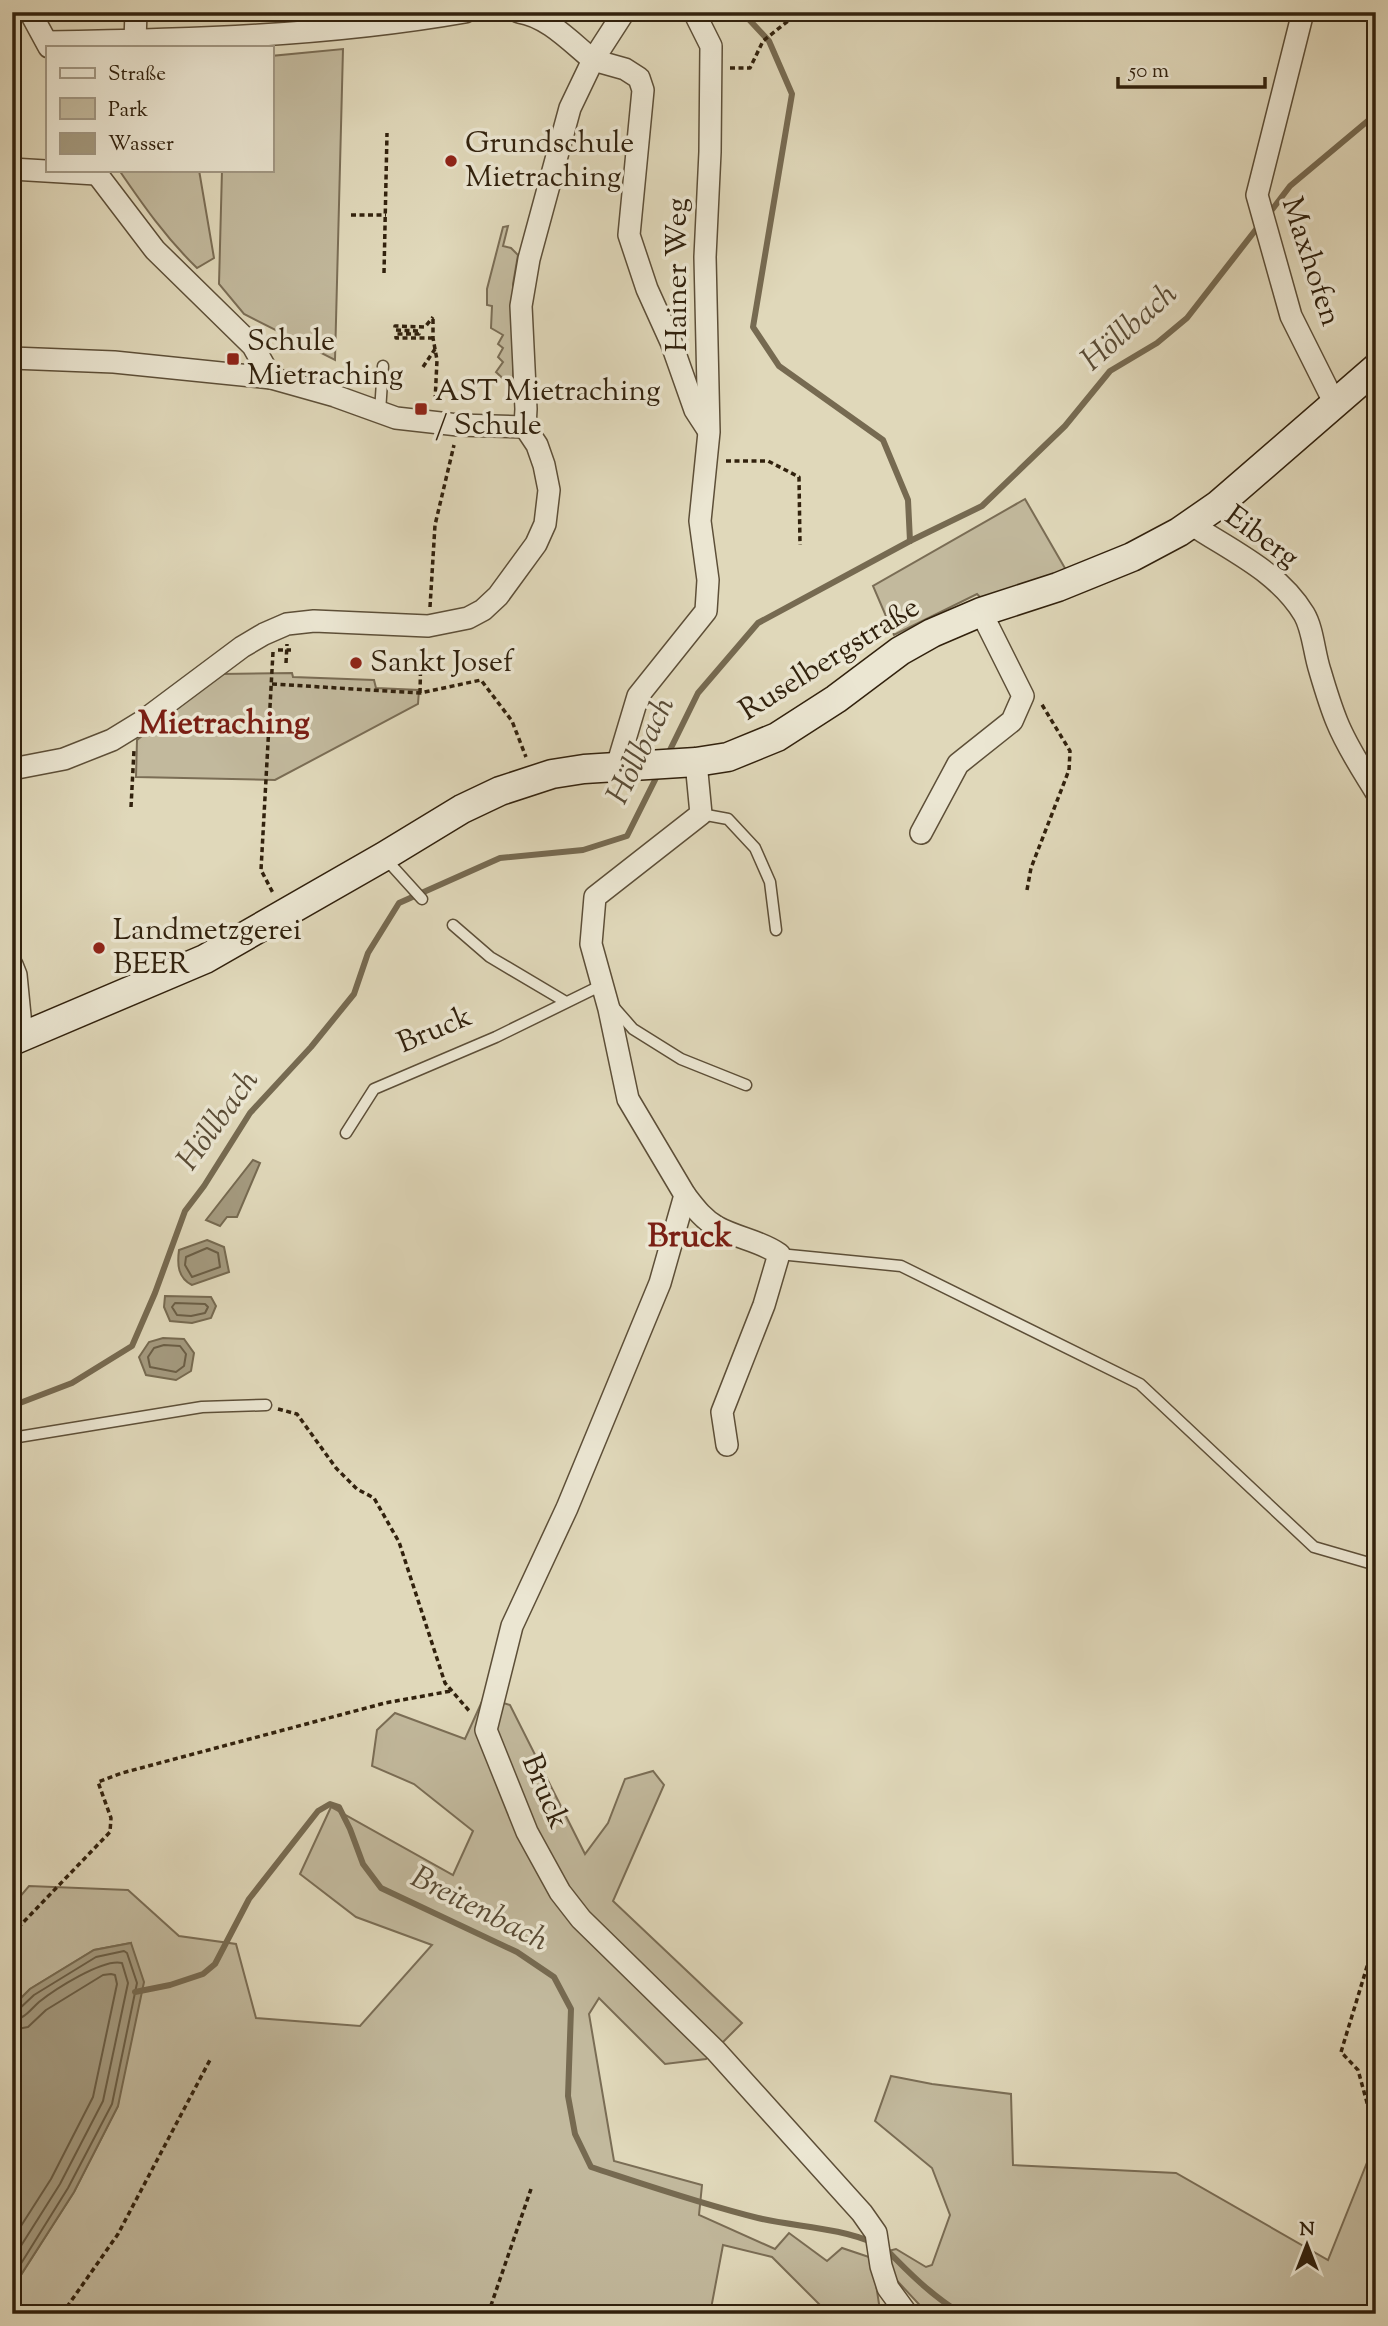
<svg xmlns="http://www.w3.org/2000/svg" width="1388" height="2326" font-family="'Sorts Mill Goudy',serif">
	<rect width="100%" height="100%" fill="#e0d8ba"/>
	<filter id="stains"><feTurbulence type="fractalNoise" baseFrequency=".00286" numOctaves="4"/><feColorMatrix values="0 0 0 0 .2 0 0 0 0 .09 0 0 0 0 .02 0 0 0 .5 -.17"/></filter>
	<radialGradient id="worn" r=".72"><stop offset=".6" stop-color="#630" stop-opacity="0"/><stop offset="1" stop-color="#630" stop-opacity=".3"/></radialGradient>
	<!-- green -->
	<g fill="#c2b99d" stroke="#7a6d55" stroke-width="2">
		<polygon points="343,49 335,360 244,314 219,284 222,170 271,170 271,56"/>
		<path d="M 119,170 L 199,170 L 214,258 L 197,268 C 166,238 143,205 119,170 Z"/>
		<polygon points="508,226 503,246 511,248 518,255 513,284 513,388 496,372 503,362 498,357 503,348 498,344 503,335 491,328 492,306 487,305 487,289 503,227"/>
		<polygon points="1025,499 1066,570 984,601 977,594 894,635 873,586"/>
		<polygon points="292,673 293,677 374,680 376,688 419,690 418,704 275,780 136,777 137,740 221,674"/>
		<polygon points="484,1697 510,1705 585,1854 608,1823 625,1779 653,1771 664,1785 613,1901 742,2023 706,2059 665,2064 599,1998 589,2014 614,2161 702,2185 699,2215 775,2249 789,2233 827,2261 842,2248 872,2258 879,2304 884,2314 829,2314 772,2257 723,2245 710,2314 13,2314 19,2278 74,2192 118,2106 131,1943 94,1950 30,1989 12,2007 12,1906 29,1886 128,1890 179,1936 236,1944 256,2018 360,2026 432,1945 356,1917 300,1874 331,1807 453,1875 473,1831 414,1784 372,1766 377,1730 395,1713 465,1739"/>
		<polygon points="891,2076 932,2084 1011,2094 1013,2165 1176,2173 1328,2260 1376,2140 1376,2314 928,2314 888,2271 884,2252 896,2249 926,2267 932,2265 950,2215 932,2168 875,2121"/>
	</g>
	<!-- water -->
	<g fill="#a49a7f" stroke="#766a51" stroke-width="2">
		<polygon points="253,1160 260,1163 237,1217 227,1217 220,1226 206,1220"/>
		<path d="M 207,1240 L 224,1247 L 229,1272 L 192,1285 C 178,1278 177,1265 179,1250 Z"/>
		<polygon points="165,1296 211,1297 216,1306 211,1318 192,1323 170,1321 164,1307"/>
		<polygon points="163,1338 184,1339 194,1353 191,1371 176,1380 146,1375 139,1357 149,1342"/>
		<polygon points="131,1943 144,1982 118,2106 74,2192 19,2278 12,2314 12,2007 30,1989 94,1950"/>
	</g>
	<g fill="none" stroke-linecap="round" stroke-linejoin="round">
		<!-- shore -->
		<g stroke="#6a5e46" stroke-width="2">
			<polygon points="207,1248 218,1253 220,1267 192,1277 185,1265 186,1257"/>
			<polygon points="175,1303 205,1304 208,1307 205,1313 191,1316 177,1315 172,1307"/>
			<polygon points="164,1345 180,1346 186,1354 184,1366 176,1372 150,1367 148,1357 154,1348"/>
			<polyline points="12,2011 18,2010 34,1995 96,1957 124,1951 127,1953 137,1983 112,2104 68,2188 12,2278"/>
			<path d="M 12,2020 C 25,2019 30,2010 39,2002 C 54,1990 103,1958 122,1963 L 128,1983 L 103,2101 L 60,2184 L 12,2260"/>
			<polyline points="12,2030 28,2027 46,2010 103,1975 111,1974 115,1975 117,1984 93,2097 51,2179 12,2240"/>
		</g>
		<!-- stream -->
		<g stroke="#766a51" stroke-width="6">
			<polyline points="742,12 769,41 792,94 753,327 779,366 883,440 908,500 910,541"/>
			<polyline points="1268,215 1290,186 1376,114"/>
			<polyline points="667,756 698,693 758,623 910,541 982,506 1065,426 1110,371 1157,343 1187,318 1261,223"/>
			<polyline points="12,1406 72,1383 132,1346 155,1293 185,1211 204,1186 250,1113 311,1047 354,994 368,953 399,903 500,858 583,850 627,836 659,772"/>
			<path d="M 135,1992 L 170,1985 L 203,1974 L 215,1964 L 249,1899 L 318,1811 L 330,1804 L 339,1807 L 350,1829 L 363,1864 L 381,1888 L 517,1952 L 554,1977 L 571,2009 L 568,2096 L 575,2134 L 591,2167 C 646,2185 701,2204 758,2218 C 796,2227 837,2227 874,2243"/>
			<path d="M 884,2247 C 908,2272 932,2296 962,2314"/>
		</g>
		<!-- service casing -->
		<g stroke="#5d4f38" stroke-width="13">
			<g id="service">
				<polyline points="380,412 383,366"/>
				<polyline points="701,814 728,819 755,848 770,882 776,930"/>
				<polyline points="384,857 422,899"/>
				<polyline points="453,925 490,957 566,1002"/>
				<polyline points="612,1005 633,1029 681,1059 746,1085"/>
				<polyline points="346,1133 374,1089 496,1037 602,985"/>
				<polyline points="779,1254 901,1266 1140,1384 1314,1547 1376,1565"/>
				<polyline points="12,1438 202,1407 266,1405"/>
			</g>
		</g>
		<!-- minor casing -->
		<g stroke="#5d4f38" stroke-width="24">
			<g id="minor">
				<polyline points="30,12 49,47"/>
				<polyline points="624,12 593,60 625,69 639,78 643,90 629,235 647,289 671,342 695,410 708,430"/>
				<polyline points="1303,12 1257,195 1291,316 1335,404"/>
				<polyline points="135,41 136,12"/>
				<path d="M 47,42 C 187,40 328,36 465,12"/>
				<polyline points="12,169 96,174"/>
				<polyline points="94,170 155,250 253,346 271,378 335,396 396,418 458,425 525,427"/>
				<polyline points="12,358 114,362 271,378"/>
				<path d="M 1191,524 C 1231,551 1278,571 1304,614 C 1313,629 1314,653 1320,671 C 1325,688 1330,705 1337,722 C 1347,747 1362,769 1376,792"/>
				<polyline points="696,762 701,814 595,897 591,944 609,1009 628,1099 685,1195 660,1283 567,1508 512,1626 486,1730 527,1832 560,1892 581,1919 716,2051 862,2213 876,2233 881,2266 888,2288 907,2314"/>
				<polyline points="617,766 638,696 706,611 708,580 700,521 709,432 705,257 710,152 711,46 694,12"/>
				<path d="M 12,769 L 64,759 L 112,740 L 143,721 L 242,647 L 264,634 L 287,624 L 314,621 L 428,626 L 468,618 L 483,610 L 498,596 L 536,544 L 545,524 L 549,490 L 544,465 L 537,445 L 525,427 L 526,409 L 521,306 L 529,259 L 570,108 L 593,60 C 571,42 547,16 519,12"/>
				<polyline points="921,833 958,764 1012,721 1023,696 981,612"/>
				<polyline points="12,965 16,975 22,1036"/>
				<path d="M 685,1195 C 695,1208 703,1219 717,1227 C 737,1238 761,1241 779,1254 L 764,1305 L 722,1412 L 727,1445"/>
			</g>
		</g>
		<!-- secondary casing -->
		<g stroke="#31210d" stroke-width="31">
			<polyline id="secondary" points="12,1041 205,959 383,857 462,809 500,791 552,774 584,769 696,762 728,757 777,737 836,699 900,651 932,633 981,612 1058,587 1132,557 1179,532 1218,505 1376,368"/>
		</g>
		<!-- path -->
		<g stroke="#31210d" stroke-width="3.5" stroke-dasharray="5 3.5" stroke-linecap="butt">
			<polyline points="730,68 750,68 763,41 788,21 794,12"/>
			<polyline points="351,215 386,215"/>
			<polyline points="384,273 387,133"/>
			<polyline points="433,319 433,338 437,360 435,402"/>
			<polyline points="433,338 396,338 396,334 419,334 419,331 395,330 395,326 425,327 433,317"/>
			<polyline points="423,367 435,349"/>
			<polyline points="726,461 768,461 799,477 800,545"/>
			<polyline points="430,607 435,525 454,445"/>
			<polyline points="278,650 291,650"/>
			<polyline points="273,652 261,870 273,893"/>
			<polyline points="286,663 287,644"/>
			<polyline points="272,684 420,693 481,680 512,721 526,757"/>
			<polyline points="420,693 421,646"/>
			<polyline points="131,807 134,750"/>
			<polyline points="1027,890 1031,868 1069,770 1070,751 1041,703"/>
			<polyline points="278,1409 297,1414 336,1468 357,1489 374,1498 399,1542 445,1683 471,1713"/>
			<polyline points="12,1934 110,1832 111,1818 98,1782 122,1773 385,1703 451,1691"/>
			<polyline points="1374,2128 1358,2070 1341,2052 1376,1937"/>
			<polyline points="62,2314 118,2234 211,2058"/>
			<polyline points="488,2314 531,2189"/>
		</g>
		<!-- service -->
		<use href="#service" stroke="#ebe6d2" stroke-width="10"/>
		<!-- minor -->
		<use href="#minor" stroke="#ebe6d2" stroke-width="21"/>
		<!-- secondary -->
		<use href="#secondary" stroke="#ebe6d2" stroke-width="28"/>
	</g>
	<!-- markers -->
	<g fill="#8f2418" stroke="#ebe6d2" stroke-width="2.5">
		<circle cx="451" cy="161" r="7"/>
		<rect x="226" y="352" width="14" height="14" rx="3.5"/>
		<rect x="414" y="402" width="14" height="14" rx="3.5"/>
		<circle cx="356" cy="663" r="7"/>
		<circle cx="99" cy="948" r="7"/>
	</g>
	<g text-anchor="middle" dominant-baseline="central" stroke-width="7" stroke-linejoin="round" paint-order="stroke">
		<!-- poi labels -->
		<g font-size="30" fill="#31210d" stroke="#ebe6d2" text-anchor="start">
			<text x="465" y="144">Grundschule<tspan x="465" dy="34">Mietraching</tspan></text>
			<text x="247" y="342">Schule<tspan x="247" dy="34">Mietraching</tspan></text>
			<text x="435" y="392">AST Mietraching<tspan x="435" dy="34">/ Schule</tspan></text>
			<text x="370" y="663">Sankt Josef</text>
			<text x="113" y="931">Landmetzgerei<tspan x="113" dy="34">BEER</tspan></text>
		</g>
		<!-- street labels -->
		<g font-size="30" fill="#31210d" stroke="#ebe6d2">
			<text transform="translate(1310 262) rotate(72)">Maxhofen</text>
			<text transform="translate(678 275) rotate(-90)">Hainer Weg</text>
			<text transform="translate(1261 538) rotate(36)">Eiberg</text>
			<text transform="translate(830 660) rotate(-32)">Ruselbergstraße</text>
			<text transform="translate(435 1031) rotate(-23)">Bruck</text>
			<text transform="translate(544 1792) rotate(67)">Bruck</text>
		</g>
		<!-- water labels -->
		<g font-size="32" font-style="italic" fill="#594b35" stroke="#ebe6d2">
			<text transform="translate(1130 328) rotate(-41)">Höllbach</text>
			<text transform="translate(642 751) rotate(-64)">Höllbach</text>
			<text transform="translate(219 1121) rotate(-54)">Höllbach</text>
			<text transform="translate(479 1910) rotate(27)">Breitenbach</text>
		</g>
		<!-- quarter labels -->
		<g font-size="33" font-weight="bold" fill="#7a1f14" stroke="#ebe6d2">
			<text x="224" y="725">Mietraching</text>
			<text x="690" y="1238">Bruck</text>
		</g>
	</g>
	<!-- margin -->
	<rect width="1388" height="2326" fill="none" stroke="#e0d8ba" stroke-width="42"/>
	<rect x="14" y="14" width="1360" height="2298" fill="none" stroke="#31210d" stroke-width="3.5"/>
	<rect x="21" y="21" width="1346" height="2284" fill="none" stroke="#31210d" stroke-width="2"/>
	<!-- legend -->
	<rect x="46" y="46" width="228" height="126" fill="#ebe6d2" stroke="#a19783" stroke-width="2"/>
	<rect x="60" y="68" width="35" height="10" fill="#ebe6d2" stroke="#a19783" stroke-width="2"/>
	<text x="108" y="80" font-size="21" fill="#31210d">Straße</text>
	<rect x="60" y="98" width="35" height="21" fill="#c2b99d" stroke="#a19783" stroke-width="2"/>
	<text x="108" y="116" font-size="21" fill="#31210d">Park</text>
	<rect x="60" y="133" width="35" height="21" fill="#a49a7f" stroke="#a19783" stroke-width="2"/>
	<text x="108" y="150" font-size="21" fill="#31210d">Wasser</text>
	<!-- north arrow -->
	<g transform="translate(1307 2245)" stroke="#ebe6d2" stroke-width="5" paint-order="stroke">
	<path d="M0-5L12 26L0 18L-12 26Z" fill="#31210d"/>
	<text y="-10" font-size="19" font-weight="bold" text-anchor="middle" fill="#31210d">N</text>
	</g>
	<!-- scale -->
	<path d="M1118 77v10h147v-10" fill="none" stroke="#31210d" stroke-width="3.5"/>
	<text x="1129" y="77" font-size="21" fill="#31210d" stroke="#ebe6d2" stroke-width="5" paint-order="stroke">50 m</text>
	<rect width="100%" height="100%" filter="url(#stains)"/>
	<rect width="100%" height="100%" fill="url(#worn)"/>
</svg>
